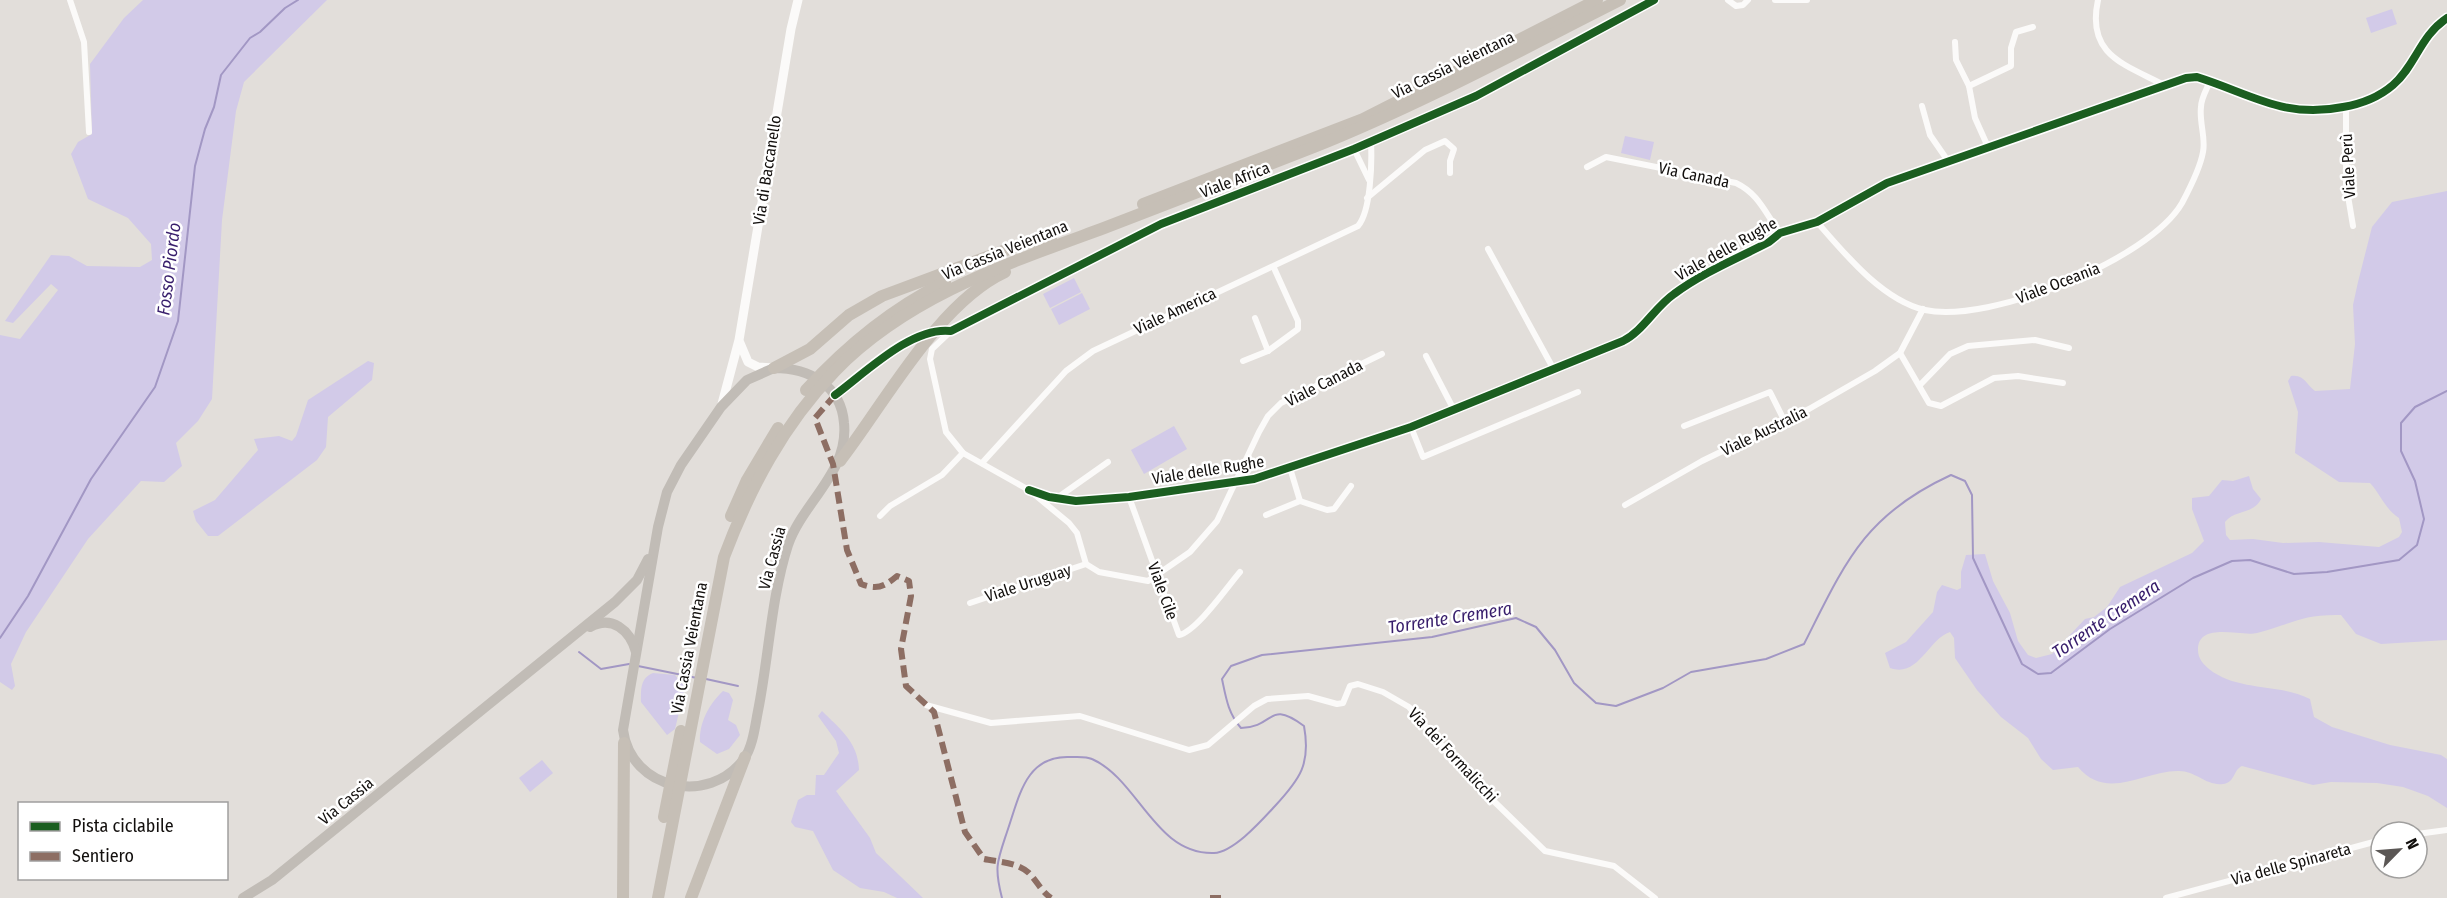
<svg xmlns="http://www.w3.org/2000/svg" width="2447" height="898" font-family="'Fira Sans Condensed',sans-serif">
	<rect width="100%" height="100%" fill="#e2deda"/>
	<!-- green -->
	<g fill="#d2cae8">
		<polygon points="143,0 327,0 244,82 236,111 222,220 212,399 198,421 176,443 182,466 164,482 141,481 88,539 26,632 11,664 15,686 12,690 0,682 0,335 20,339 58,290 51,284 13,323 5,321 51,255 69,256 87,266 140,267 152,260 151,244 128,218 88,199 71,154 78,142 92,134 90,64 124,18"/>
		<polygon points="2392,9 2397,24 2371,33 2366,18"/>
		<polygon points="1625,136 1654,142 1650,160 1621,153"/>
		<path d="M 2447,191 L 2447,640 L 2381,644 L 2356,634 L 2341,615 C 2301,614 2292,624 2257,633 C 2241,637 2198,621 2198,650 C 2198,658 2203,664 2209,669 C 2238,692 2279,683 2310,699 L 2314,717 L 2332,727 L 2390,745 L 2441,755 L 2447,759 L 2447,808 L 2428,796 L 2403,787 L 2377,783 L 2331,782 L 2313,785 L 2242,766 C 2233,770 2235,783 2223,784 C 2206,786 2196,771 2179,771 C 2145,770 2107,802 2078,767 L 2053,770 L 2041,759 L 2028,738 L 2001,717 L 1977,690 L 1955,658 L 1954,638 L 1950,632 C 1928,639 1919,678 1890,668 L 1885,653 L 1906,642 L 1933,612 L 1937,592 L 1942,585 L 1957,590 L 1961,588 L 1961,572 L 1966,555 L 1985,554 L 1993,581 L 2010,613 L 2018,641 L 2028,655 L 2036,658 L 2052,654 L 2085,619 L 2094,617 L 2107,607 L 2120,587 L 2192,553 L 2204,541 L 2192,509 L 2192,498 L 2209,496 L 2222,480 L 2233,481 L 2249,476 L 2253,489 L 2261,499 C 2253,515 2235,509 2225,522 L 2226,535 L 2230,540 L 2253,539 L 2283,543 L 2319,542 L 2379,547 L 2399,537 L 2402,532 L 2399,518 C 2385,509 2381,495 2370,483 L 2339,482 L 2295,453 L 2298,412 L 2288,381 L 2291,376 C 2304,374 2306,384 2315,391 L 2350,389 L 2355,344 L 2353,305 L 2358,282 L 2372,227 L 2392,202 Z"/>
		<polygon points="1074,278 1081,292 1050,308 1043,294"/>
		<polygon points="1082,293 1090,309 1059,325 1051,309"/>
		<polygon points="368,361 374,363 372,380 328,417 326,447 317,460 218,536 208,536 196,521 193,511 215,500 258,450 254,439 279,436 292,441 296,436 308,400"/>
		<polygon points="1174,426 1187,449 1144,474 1131,450"/>
		<path d="M 653,673 L 675,675 L 685,687 L 675,729 L 667,735 L 641,702 C 641,690 640,678 653,673 Z"/>
		<path d="M 723,691 L 729,693 L 733,700 L 728,720 L 736,725 L 740,735 L 729,749 L 717,754 L 700,742 C 699,723 709,704 723,691 Z"/>
		<path d="M 822,711 C 841,730 858,742 859,770 L 836,791 L 870,838 L 876,853 L 923,898 L 897,898 L 884,892 L 860,888 L 833,870 L 813,831 L 795,827 L 791,822 L 798,800 L 807,795 L 815,795 L 816,775 L 824,775 L 839,753 L 836,741 L 818,716 Z"/>
		<polygon points="542,760 553,773 530,792 519,778"/>
	</g>
	<g fill="none" stroke-linecap="round" stroke-linejoin="round">
		<!-- stream -->
		<g stroke="#a297c4" stroke-width="2">
			<polyline points="0,638 28,596 91,479 155,387 178,321 195,166 205,129 214,107 221,75 250,38 260,32 285,8 298,0"/>
			<polyline points="579,652 601,669 629,664"/>
			<polyline points="638,666 697,678"/>
			<polyline points="706,679 738,686"/>
			<path d="M 1002,898 C 994,867 997,862 1007,832 C 1019,798 1025,755 1070,757 C 1076,757 1086,756 1092,759 C 1139,780 1155,855 1214,853 C 1234,852 1262,820 1275,806 C 1300,779 1311,764 1304,726 C 1267,699 1276,727 1241,728 C 1228,713 1226,698 1222,679 L 1231,666 L 1262,655 L 1432,637 L 1516,618 L 1536,627 L 1555,650 L 1574,683 L 1596,703 L 1616,706 L 1663,688 L 1691,672 L 1766,659 L 1804,644 C 1845,563 1864,515 1951,475 L 1965,481 L 1972,495 L 1973,558 L 2022,664 L 2038,674 L 2051,673 L 2110,629 L 2193,578 L 2232,561 L 2250,560 L 2294,574 L 2327,572 L 2399,560 L 2417,545 L 2424,519 L 2415,481 L 2401,451 L 2401,423 L 2415,407 L 2447,391"/>
		</g>
		<!-- street -->
		<g stroke="#fbfaf9" stroke-width="6">
			<polyline points="70,0 84,42 89,132"/>
			<polyline points="1728,0 1736,6 1743,5 1748,0"/>
			<polyline points="1775,0 1807,0"/>
			<path d="M 2098,0 C 2086,55 2124,64 2164,85"/>
			<polyline points="1955,42 1956,60 1969,86 1975,118 1988,147"/>
			<polyline points="1969,86 2011,66 2011,48 2016,32 2033,27"/>
			<polyline points="1922,106 1930,135 1948,161"/>
			<polyline points="2346,107 2346,184 2353,226"/>
			<polyline points="1354,149 1369,180"/>
			<path d="M 1587,167 L 1606,157 L 1736,183 C 1759,194 1765,213 1780,233"/>
			<polyline points="1367,198 1425,150 1445,141 1454,149 1450,161 1450,173"/>
			<path d="M 1817,222 C 1844,253 1882,300 1925,310 C 1989,324 2149,260 2182,203 C 2190,188 2200,169 2203,152 C 2206,138 2199,122 2201,107 C 2201,98 2207,89 2210,81"/>
			<polyline points="1488,249 1553,368"/>
			<polyline points="1255,318 1268,351"/>
			<polyline points="951,331 932,349 930,359 946,432 963,453 1029,490 1069,523 1077,533 1086,564 1099,572 1148,581 1190,552 1217,521 1259,432 1268,416 1281,403 1382,354"/>
			<polyline points="1900,353 1929,403 1941,406 1994,378 2018,376 2063,383"/>
			<polyline points="1426,356 1454,410"/>
			<polyline points="1243,361 1268,351 1298,329 1298,321 1274,268"/>
			<polyline points="1920,385 1950,354 1968,346 2035,340 2069,348"/>
			<path d="M 835,395 C 865,373 912,326 951,331 L 1161,224 L 1354,149 L 1476,96 L 1654,0"/>
			<polyline points="1684,426 1770,392 1785,422"/>
			<polyline points="1411,427 1423,457 1578,392"/>
			<path d="M 982,463 L 1066,371 L 1093,351 L 1358,226 C 1371,211 1372,162 1371,142"/>
			<polyline points="1290,468 1300,501"/>
			<path d="M 1029,490 L 1049,497 L 1076,501 L 1129,497 L 1254,479 L 1411,427 L 1623,341 C 1643,331 1655,307 1674,294 C 1702,273 1738,258 1769,242 L 1780,233 L 1817,222 L 1887,183 L 2186,78 L 2197,77 C 2251,94 2284,119 2343,107 C 2361,104 2379,97 2393,85 C 2416,65 2420,36 2447,18"/>
			<path d="M 1129,497 L 1179,635 C 1197,631 1227,587 1240,572"/>
			<polyline points="1057,498 1108,462"/>
			<polyline points="1625,505 1702,461 1809,409 1875,371 1900,353 1923,309"/>
			<polyline points="1266,515 1300,501 1327,510 1334,509 1351,486"/>
			<polyline points="880,516 890,506 942,475 963,453"/>
			<polyline points="970,603 1086,564"/>
			<polyline points="926,705 991,723 1080,716 1189,750 1208,745 1254,706 1267,699 1308,696 1337,704 1343,703 1350,686 1358,684 1383,692 1409,707 1467,775 1545,851 1614,866 1655,898"/>
			<polyline points="2417,834 2447,830"/>
			<polyline points="2166,898 2381,840"/>
		</g>
		<!-- secondary -->
		<g stroke="#fbfaf9" stroke-width="9">
			<polyline points="740,343 748,362 758,367 774,368"/>
			<polyline points="722,404 739,340 791,29 798,0"/>
		</g>
		<!-- primary -->
		<g stroke="#c1bcb6" stroke-width="10">
			<path d="M 774,368 C 809,368 841,385 844,423 C 849,472 803,502 788,545 C 771,598 769,656 758,711 C 755,726 753,746 744,759 C 709,806 631,790 623,730 L 658,527 L 667,492 L 681,465 L 721,407 L 747,380 Z"/>
			<path d="M 590,627 C 612,615 630,630 636,652"/>
			<polyline points="243,898 272,880 615,602 637,580 648,559"/>
		</g>
		<!-- highway -->
		<g stroke="#c6bfb6" stroke-width="12">
			<polyline points="1143,204 1363,119 1597,0"/>
			<polyline points="774,368 810,349 849,315 882,296 1022,244 1051,239"/>
			<path d="M 806,390 C 846,346 891,309 945,282"/>
			<path d="M 840,461 C 885,403 938,303 1005,272"/>
			<polyline points="731,516 747,480 778,428"/>
			<polyline points="664,817 681,731"/>
			<polyline points="623,898 624,743"/>
			<path d="M 658,898 L 724,557 C 750,488 783,425 835,371 C 908,296 1009,263 1104,228 C 1174,201 1244,174 1314,147 C 1419,105 1519,51 1620,0"/>
			<polyline points="691,898 745,757"/>
		</g>
		<!-- quiet -->
		<g stroke="#8d6e63" stroke-width="6" stroke-dasharray="12 6" stroke-linecap="butt">
			<path d="M 835,395 L 815,418 L 833,464 L 847,550 L 861,584 C 877,590 884,587 897,576 L 909,581 L 911,596 L 901,649 L 906,686 L 934,712 L 965,832 L 984,859 C 998,862 1017,862 1029,873 C 1037,881 1041,891 1051,898"/>
			<polyline points="1210,898 1221,898"/>
		</g>
		<!-- cycleway casing -->
		<g stroke="#fff" stroke-width="11">
			<g id="cycleway">
				<path d="M 835,395 C 865,373 912,326 951,331 L 1161,224 L 1354,149 L 1476,96 L 1654,0"/>
				<path d="M 1029,490 L 1049,497 L 1076,501 L 1129,497 L 1254,479 L 1411,427 L 1623,341 C 1643,331 1655,307 1674,294 C 1702,273 1738,258 1769,242 L 1780,233 L 1817,222 L 1887,183 L 2186,78 L 2197,77 C 2251,94 2284,119 2343,107 C 2361,104 2379,97 2393,85 C 2416,65 2420,36 2447,18"/>
			</g>
		</g>
		<!-- cycleway -->
		<use href="#cycleway" stroke="#1b5e20" stroke-width="8"/>
	</g>
	<g text-anchor="middle" dominant-baseline="central" stroke-width="5" stroke-linejoin="round" paint-order="stroke">
		<!-- street labels -->
		<g font-size="16" fill="#120f0d" stroke="#fff">
			<text transform="translate(1453 65) rotate(-26)">Via Cassia Veientana</text>
			<text transform="translate(2348 166) rotate(-93)">Viale Perù</text>
			<text transform="translate(767 170) rotate(-81)">Via di Baccanello</text>
			<text transform="translate(1694 175) rotate(12)">Via Canada</text>
			<text transform="translate(1235 180) rotate(-21)">Viale Africa</text>
			<text transform="translate(1726 249) rotate(-29)">Viale delle Rughe</text>
			<text transform="translate(1005 250) rotate(-22)">Via Cassia Veientana</text>
			<text transform="translate(2058 283) rotate(-21)">Viale Oceania</text>
			<text transform="translate(1175 311) rotate(-25)">Viale America</text>
			<text transform="translate(1324 383) rotate(-27)">Viale Canada</text>
			<text transform="translate(1764 431) rotate(-26)">Viale Australia</text>
			<text transform="translate(1208 470) rotate(-9)">Viale delle Rughe</text>
			<text transform="translate(772 558) rotate(-75)">Via Cassia</text>
			<text transform="translate(1028 583) rotate(-18)">Viale Uruguay</text>
			<text transform="translate(1163 591) rotate(70)">Viale Cile</text>
			<text transform="translate(689 648) rotate(-79)">Via Cassia Veientana</text>
			<text transform="translate(1453 755) rotate(47)">Via dei Formalicchi</text>
			<text transform="translate(346 801) rotate(-39)">Via Cassia</text>
			<text transform="translate(2291 864) rotate(-15)">Via delle Spinareta</text>
		</g>
		<!-- water labels -->
		<g font-size="18" font-style="italic" fill="#371d6b" stroke="#fff">
			<text transform="translate(169 269) rotate(-83)">Fosso Piordo</text>
			<text transform="translate(1450 618) rotate(-9)">Torrente Cremera</text>
			<text transform="translate(2106 619) rotate(-34)">Torrente Cremera</text>
		</g>
	</g>
	<!-- legend -->
	<rect x="18" y="802" width="210" height="78" fill="#ffffff" stroke="#a09f9e" stroke-width="1.5"/>
	<rect x="30" y="822" width="30" height="9" fill="#1b5e20" stroke="#a09f9e" stroke-width="1.5"/>
	<text x="72" y="832" font-size="18" fill="#120f0d">Pista ciclabile</text>
	<rect x="30" y="852" width="30" height="9" fill="#8d6e63" stroke="#a09f9e" stroke-width="1.5"/>
	<text x="72" y="862" font-size="18" fill="#120f0d">Sentiero</text>
	<!-- north arrow -->
	<g transform="translate(2399 850) rotate(65)"><circle r="28" fill="#ffffff" stroke="#a09f9e" stroke-width="1.5"/>
	<path d="M0-4.5L10 22L0 15L-10 22Z" fill="#5b5755"/>
	<text y="-9" font-size="16" font-weight="bold" text-anchor="middle" fill="#120f0d">N</text>
	</g>
</svg>
